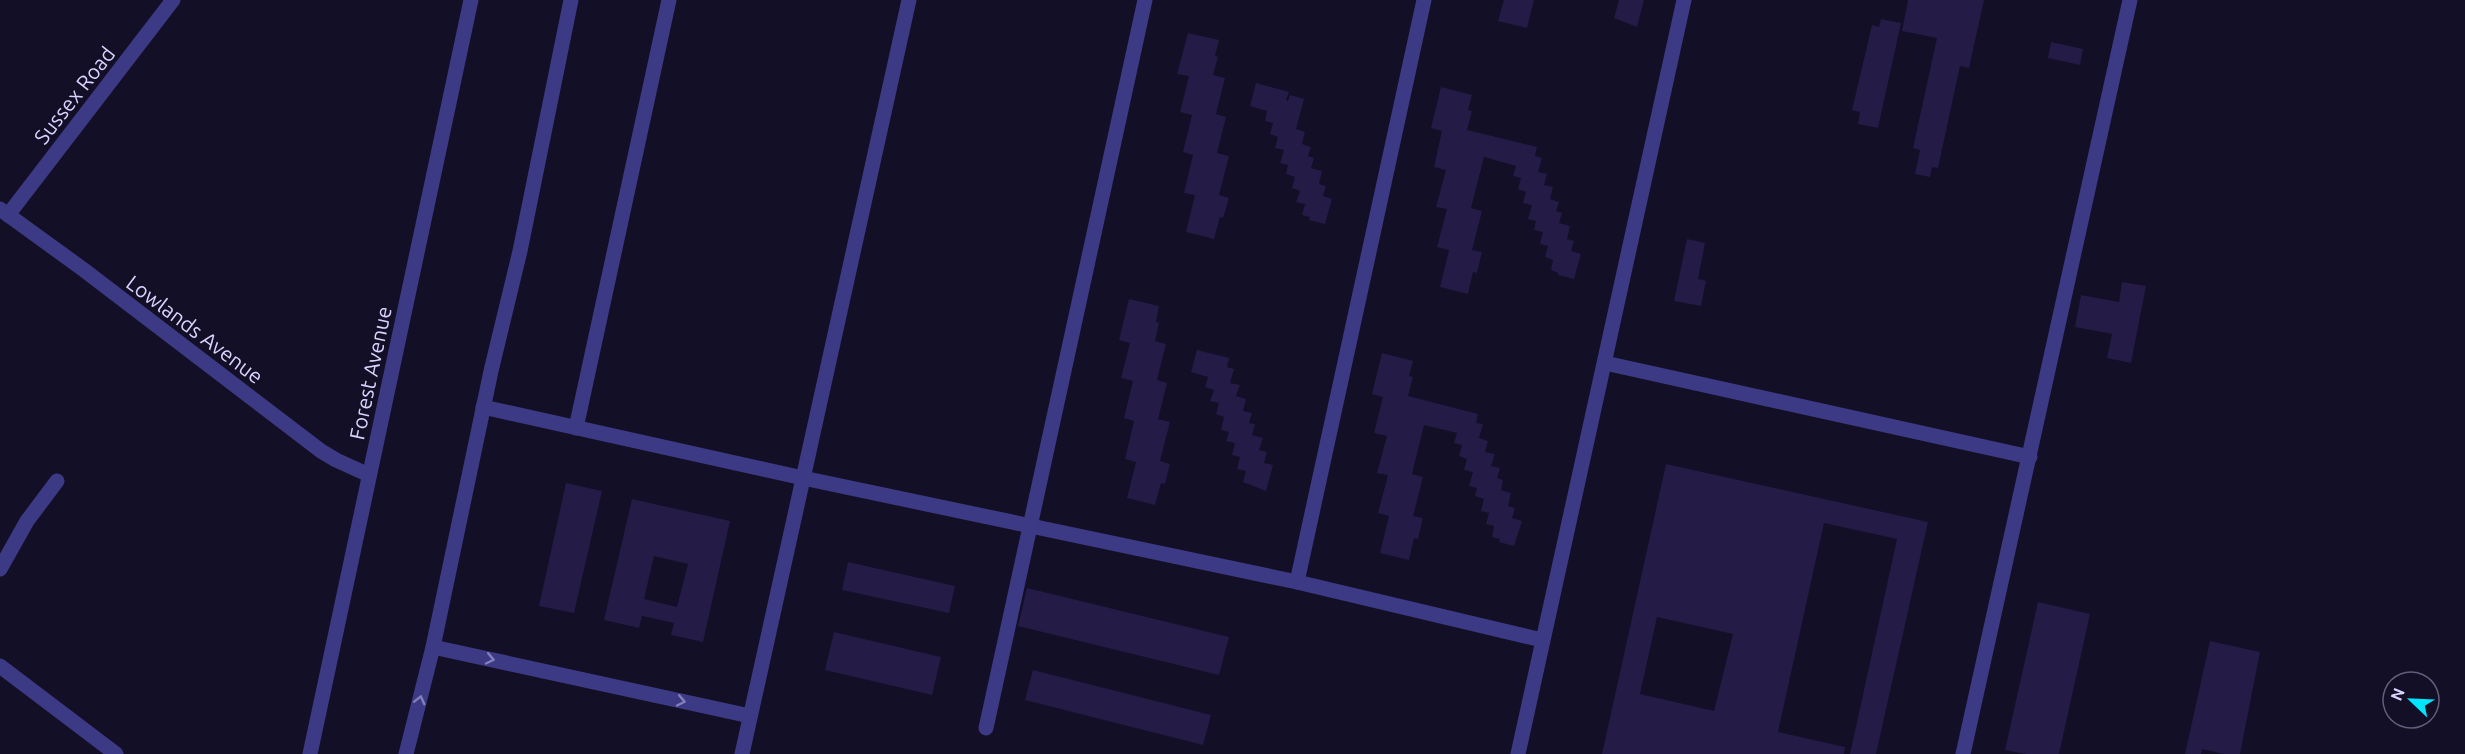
<svg xmlns="http://www.w3.org/2000/svg" width="2465" height="754" font-family="Ubuntu,sans-serif">
	<rect width="100%" height="100%" fill="#130f26"/>
	<!-- building -->
	<g fill="#241b47" fill-rule="evenodd">
		<polygon points="1504,0 1534,0 1527,28 1498,21"/>
		<polygon points="1619,0 1644,0 1637,27 1614,18"/>
		<polygon points="1908,0 1984,0 1969,68 1960,66 1938,168 1932,167 1930,177 1915,174 1920,150 1913,148 1937,38 1902,31"/>
		<polygon points="1881,19 1901,23 1878,128 1858,124 1860,112 1852,110 1872,25 1879,27"/>
		<polygon points="1188,33 1219,40 1215,56 1218,57 1213,75 1225,78 1216,114 1226,117 1217,153 1229,156 1219,195 1229,198 1223,218 1220,217 1214,239 1186,232 1195,195 1184,193 1193,155 1183,152 1192,115 1180,112 1189,76 1177,74"/>
		<polygon points="2051,42 2083,49 2080,65 2048,58"/>
		<polygon points="1256,83 1289,92 1286,100 1288,101 1290,95 1304,99 1296,129 1305,132 1302,144 1311,147 1308,156 1314,158 1311,168 1322,171 1319,184 1326,186 1323,196 1332,199 1325,224 1309,220 1310,217 1302,215 1305,204 1296,202 1300,191 1292,188 1295,177 1286,174 1288,165 1280,163 1284,150 1275,148 1278,137 1270,134 1273,123 1265,121 1267,111 1250,106"/>
		<polygon points="1441,87 1472,95 1468,110 1472,111 1467,130 1537,147 1535,156 1542,158 1538,172 1547,174 1544,185 1553,187 1550,199 1559,202 1556,211 1562,213 1559,223 1570,226 1567,239 1574,241 1571,251 1581,254 1574,279 1558,275 1558,273 1551,270 1553,260 1545,257 1548,246 1540,244 1543,232 1534,230 1536,221 1528,219 1532,205 1523,203 1526,192 1518,189 1521,178 1513,176 1516,166 1484,157 1471,208 1482,211 1472,250 1482,252 1477,273 1473,272 1468,294 1440,287 1449,250 1437,247 1447,209 1436,207 1446,170 1434,167 1442,131 1431,128"/>
		<polygon points="1687,239 1705,243 1698,279 1706,281 1701,306 1674,301"/>
		<polygon points="2122,282 2146,286 2131,363 2107,358 2112,334 2075,327 2081,295 2119,302"/>
		<polygon points="1129,299 1159,306 1156,322 1159,323 1155,341 1166,344 1157,380 1167,383 1158,419 1170,422 1160,461 1170,464 1165,484 1161,483 1155,505 1127,498 1136,462 1125,459 1134,421 1124,418 1133,381 1121,378 1130,343 1119,340"/>
		<polygon points="1197,350 1229,358 1227,367 1234,369 1230,383 1240,385 1236,396 1246,399 1243,411 1252,413 1249,423 1255,424 1252,435 1263,438 1259,450 1267,452 1264,463 1273,465 1266,491 1243,482 1246,471 1237,469 1240,457 1232,455 1235,443 1226,441 1229,432 1221,430 1224,417 1216,414 1219,403 1210,401 1214,390 1205,387 1208,377 1191,372"/>
		<polygon points="1382,353 1413,361 1409,376 1413,377 1408,396 1478,414 1476,423 1483,424 1479,438 1488,441 1485,452 1495,454 1491,466 1500,468 1497,478 1503,480 1501,490 1511,493 1508,506 1515,508 1512,518 1522,521 1514,546 1499,542 1500,539 1492,537 1494,526 1486,524 1489,513 1481,511 1484,499 1475,496 1477,488 1469,486 1473,472 1464,470 1467,459 1459,456 1462,445 1454,443 1457,433 1424,425 1412,474 1423,477 1413,516 1423,518 1418,539 1414,538 1409,560 1380,553 1389,516 1378,513 1388,475 1377,473 1387,436 1374,433 1383,397 1372,394"/>
		<path d="M 1666,464 L 1928,522 L 1876,754 L 1850,754 L 1897,539 L 1824,523 L 1778,732 L 1845,747 L 1844,754 L 1602,754 ZM 1657,617 L 1733,634 L 1714,711 L 1640,694 Z"/>
		<polygon points="566,483 602,491 574,613 539,606"/>
		<path d="M 632,499 L 730,521 L 703,642 L 671,635 L 674,623 L 642,616 L 639,628 L 604,620 ZM 654,556 L 688,564 L 677,607 L 644,599 Z"/>
		<polygon points="848,562 955,586 949,613 842,590"/>
		<polygon points="1027,588 1229,637 1219,675 1018,626"/>
		<polygon points="2038,602 2090,614 2059,754 2026,754 2005,750"/>
		<polygon points="834,632 941,657 932,695 825,670"/>
		<polygon points="2210,641 2260,652 2240,754 2224,754 2202,749 2201,754 2185,754"/>
		<polygon points="1033,670 1211,715 1203,745 1025,700"/>
	</g>
	<g fill="none" stroke-linecap="round" stroke-linejoin="round">
		<!-- minor -->
		<g stroke="#3d3a85" stroke-width="15">
			<polyline points="0,209 84,270 321,451 336,460 369,475"/>
			<polyline points="8,215 173,0"/>
			<polyline points="1605,363 2030,457"/>
			<polyline points="483,407 803,478 1297,582 1542,640"/>
			<polyline points="576,428 669,0"/>
			<polyline points="0,569 27,521 57,481"/>
			<polyline points="1297,582 1424,0"/>
			<polyline points="433,647 750,716"/>
			<polyline points="0,666 116,754"/>
			<polyline points="986,728 1145,0"/>
			<polyline points="310,754 471,0"/>
			<polyline points="406,754 433,647 491,371 520,251 571,0"/>
			<polyline points="742,754 909,0"/>
			<polyline points="1518,754 1684,0"/>
			<polyline points="1963,754 2130,0"/>
		</g>
	</g>
	<!-- one-way arrows -->
	<defs><path id="oneway-chevron" d="M-2-3.5L2.5 0L-2 3.5" fill="none" stroke-width="1.6" stroke-linecap="round" stroke-linejoin="round" transform="scale(1.5)"/></defs>
	<g stroke="#837fbc">
		<use href="#oneway-chevron" transform="translate(490 659) rotate(12)"/>
		<use href="#oneway-chevron" transform="translate(420 700) rotate(-76)"/>
		<use href="#oneway-chevron" transform="translate(681 701) rotate(12)"/>
	</g>
	<g text-anchor="middle" dominant-baseline="central" stroke-width="4.5" stroke-linejoin="round" paint-order="stroke">
		<!-- street labels -->
		<g font-size="21" fill="#d9d4ff" stroke="#130f26">
			<text transform="translate(74 95) rotate(-52)">Sussex Road</text>
			<text transform="translate(195 329) rotate(37)">Lowlands Avenue</text>
			<text transform="translate(370 373) rotate(-78)">Forest Avenue</text>
		</g>
	</g>
	<!-- north arrow -->
	<g transform="translate(2411 700) rotate(293)"><circle r="28" fill="#130f26" stroke="#625e7d" stroke-width="1.5"/>
	<path d="M0-4.5L10 22L0 15L-10 22Z" fill="#00e5ff"/>
	<text y="-9" font-size="16" font-weight="bold" text-anchor="middle" fill="#d9d4ff">N</text>
	</g>
</svg>
